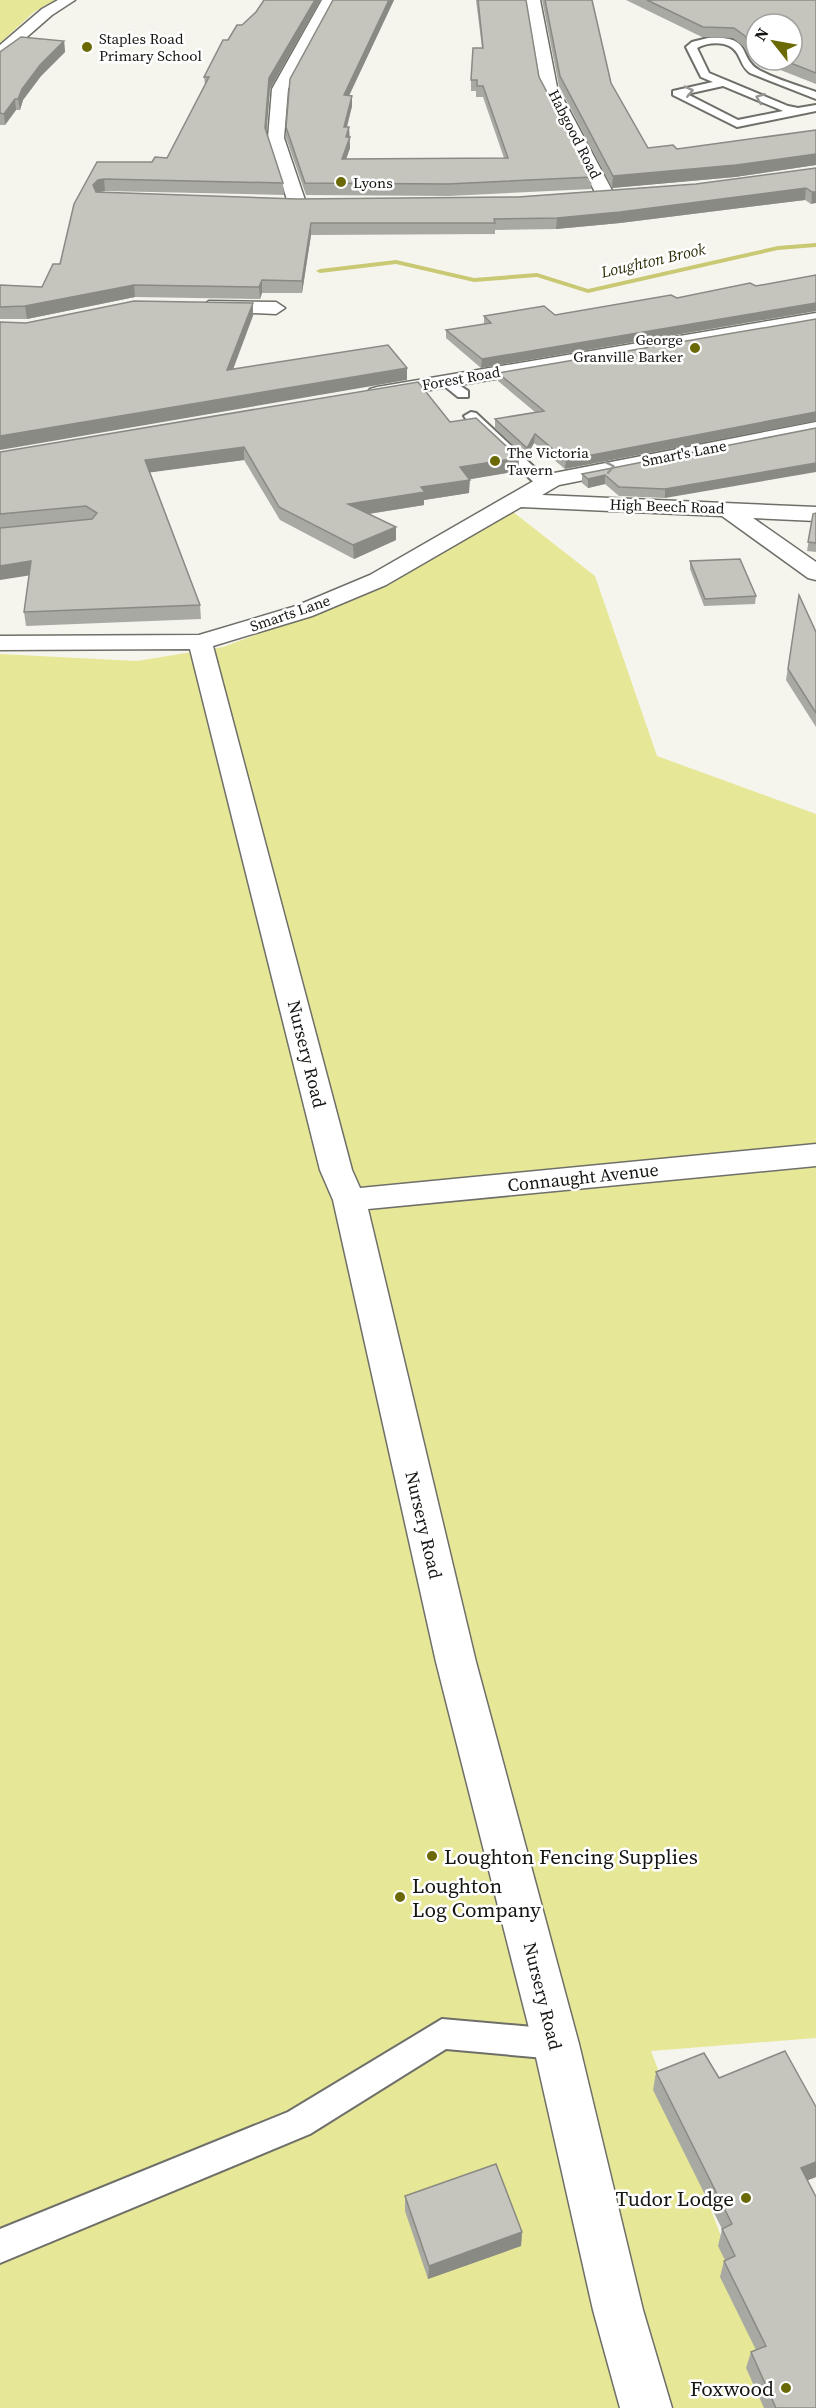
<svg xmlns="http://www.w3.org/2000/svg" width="816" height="2408" font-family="'Source Serif 4',serif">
	<rect width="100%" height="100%" fill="#f5f5ed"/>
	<!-- green -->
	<g fill="#e7e798">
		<polygon points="0,0 55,0 34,12 0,43"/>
		<polygon points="508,508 595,576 657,756 816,814 816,2038 651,2051 786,2408 0,2408 0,654 137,661 223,647 288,623"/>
	</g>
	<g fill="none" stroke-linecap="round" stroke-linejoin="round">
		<!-- stream -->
		<polygon fill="#c9c873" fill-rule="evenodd" points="816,243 816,247 778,250 588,293 537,277 474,282 396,264 320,273 316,271 320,269 396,260 474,278 537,273 588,289 778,246"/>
		<!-- service casing -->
		<g stroke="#6f6f69" stroke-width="4">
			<g id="service">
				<path d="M 708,38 C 754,35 737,57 759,70 C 777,80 797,85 816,92 L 816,99 L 750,73 C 742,67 742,61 737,53 C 729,40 708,42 697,48 L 709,73 L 788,106 L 798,108 L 816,105 L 816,111 L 737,127 L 673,95 L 673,91 L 713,82 L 701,77 L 686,47 L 692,42 ZM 723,86 L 781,110 L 783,111 L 738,120 L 687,94 Z"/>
				<polygon points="447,377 468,391 468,397 458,397 442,384 442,378"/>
				<polygon points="471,412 476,413 549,481 551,484 549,487 539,487 466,419 464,416"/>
				<polygon points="442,2019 556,2029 567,2033 572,2044 567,2055 556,2059 446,2049 310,2134 0,2263 0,2229 288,2112"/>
			</g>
		</g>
		<!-- minor casing -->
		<g stroke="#6f6f69" stroke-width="3">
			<g id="minor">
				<polygon points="58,0 75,0 52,15 5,56 0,57 0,45 42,9"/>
				<polygon points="322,0 336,0 288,89 284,138 306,203 297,208 288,203 268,138 272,89"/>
				<polygon points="526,0 540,0 557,87 615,196 612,200 600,200 597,196 541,87"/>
				<polygon points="209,301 276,302 285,308 276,314 202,311 200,307"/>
				<polygon points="816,422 816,434 559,485 542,495 816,507 816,521 753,518 816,562 816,580 808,578 722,516 521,507 386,585 312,616 213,646 352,1170 360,1188 816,1144 816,1166 368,1209 476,1662 579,2044 643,2310 672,2408 620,2408 593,2310 533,2044 436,1662 333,1200 320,1170 190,649 0,650 0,636 199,635 296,606 370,575 544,475"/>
			</g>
		</g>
		<!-- tertiary casing -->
		<g stroke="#6f6f69" stroke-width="3">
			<polygon id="tertiary" points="816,313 816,325 377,399 370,397 367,393 370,389 377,387"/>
		</g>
		<!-- service -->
		<use href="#service" fill="#fff" fill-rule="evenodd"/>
		<!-- minor -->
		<use href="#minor" fill="#fff" fill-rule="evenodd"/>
		<!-- tertiary -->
		<use href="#tertiary" fill="#fff" fill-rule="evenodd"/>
	</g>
	<!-- wall -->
	<g fill="#a9a9a3" fill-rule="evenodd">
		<polygon points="264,0 321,0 270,89 266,131 283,183 284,195 105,191 99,192 297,199 518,197 696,184 816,168 811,204 805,200 620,223 556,229 495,230 495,234 311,235 302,293 262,293 260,299 135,297 27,319 0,319 0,285 42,287 60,264 97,162 152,162 167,158 205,85 204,77 228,40 242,25 256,12"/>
		<polygon points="333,0 394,0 349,96 352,106 347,127 349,127 350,148 346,159 504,158 483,97 476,97 476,91 471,91 471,80 482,48 476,0 526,0 539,77 592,177 591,189 448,196 306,195 286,138 286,127"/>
		<polygon points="542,0 592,0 611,83 648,148 677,149 816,130 816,165 735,177 612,188 559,86"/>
		<path d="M 626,0 L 816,0 L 816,84 L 750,58 L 744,47 L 733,38 L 702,37 ZM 756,24 L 792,60 L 756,60 Z"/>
		<polygon points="64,41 65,52 41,76 23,100 20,110 16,110 5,125 0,125 0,52"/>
		<polygon points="816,275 816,311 481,368 446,338 446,330 484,324 484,316 555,315 756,286"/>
		<polygon points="816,319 565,469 534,443 526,457 495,428 495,419 535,412 498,381 498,373"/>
		<polygon points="450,422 519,458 518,471 469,479 469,493 424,500 424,505 369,514 396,540 354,559 280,520 244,460 150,472 200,605 201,619 26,626 24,612 29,576 44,524 0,528 0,452"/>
		<polygon points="816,428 665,498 619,496 605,484 588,488 582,483 582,474"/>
		<polygon points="816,513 816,552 807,551 813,514"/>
		<polygon points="690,561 756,596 755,604 704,606 690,569"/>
		<polygon points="799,595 816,632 816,727 786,680"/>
		<polygon points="656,2072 719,2078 816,2107 816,2177 807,2180 816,2408 764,2408 746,2368 751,2352 756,2350 720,2277 724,2261 725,2260 718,2246 722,2229 653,2090"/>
		<polygon points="405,2196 522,2232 521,2246 428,2279 405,2211"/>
	</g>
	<!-- shaded-wall -->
	<g fill="#8a8a84">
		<polygon points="315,0 321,0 270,89 266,139 265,128 269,78"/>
		<polygon points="389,0 394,0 344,106 344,95"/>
		<polygon points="64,41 65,52 41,76 23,100 20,110 18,99 22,89 40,65"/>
		<polygon points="352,96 352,106 344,138 344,127"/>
		<polygon points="15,99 16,110 5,125 4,114"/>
		<polygon points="349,127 350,148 342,171 342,159"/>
		<polygon points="816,154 816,165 735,177 612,188 613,176"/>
		<polygon points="104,179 105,191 99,192 94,197 93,185 98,180"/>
		<polygon points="806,188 805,200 620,223 556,229 557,218"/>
		<polygon points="812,192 816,192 816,203 811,204"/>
		<polygon points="311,223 311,235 302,293 302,281"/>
		<polygon points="262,280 262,293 260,299 259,287"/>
		<polygon points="134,285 135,297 27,319 25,306"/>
		<polygon points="253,303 253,316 228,383 227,370"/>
		<polygon points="816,303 816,311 481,368 482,359"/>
		<polygon points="407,368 407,380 0,450 0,436"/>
		<polygon points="816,412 816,421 565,469 566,460"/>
		<polygon points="535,434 534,443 526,457 527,448"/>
		<polygon points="244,447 244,460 146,473 145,460"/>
		<polygon points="519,458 518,471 460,481 460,467"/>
		<polygon points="816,463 816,472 665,498 665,489"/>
		<polygon points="605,475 605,484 588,488 588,479"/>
		<polygon points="470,480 469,493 424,500 424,505 348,517 348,504 421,487"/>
		<polygon points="396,527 396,540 354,559 353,545"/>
		<polygon points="31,561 32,575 0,580 0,566"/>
		<polygon points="816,2162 816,2177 796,2185 801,2168"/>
		<polygon points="522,2232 521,2246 428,2279 429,2266"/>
	</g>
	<!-- building -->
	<g fill="#c5c5bd" stroke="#8a8a84" stroke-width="1.5">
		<polygon points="264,0 315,0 269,78 265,128 283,183 104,179 98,180 93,185 96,192 297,199 518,197 696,184 816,168 816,192 812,192 806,188 620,212 557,218 494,219 495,223 311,223 302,281 262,280 259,287 134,285 25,306 0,307 0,285 42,287 53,264 60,264 74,204 97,162 152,162 155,157 167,158 209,77 204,77 223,40 228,40 237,25 242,25 256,12"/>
		<polygon points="333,0 389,0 344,95 352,96 344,127 349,127 346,137 350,137 342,159 508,158 483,86 477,86 477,80 471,80 473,48 483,48 478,0 526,0 539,77 592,177 448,184 305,183 286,127 290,79"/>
		<polygon points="545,0 592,0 611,83 648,148 673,145 677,149 816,130 816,154 736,165 613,176 560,76"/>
		<polygon points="647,0 816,0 816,73 783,60 792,60 792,24 756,24 756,49 751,47 745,36 734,28 703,27"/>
		<polygon points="21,37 64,41 40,65 22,89 18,99 15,99 4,114 0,113 0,52"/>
		<polygon points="816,275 816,303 482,359 446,330 491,323 484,316 544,306 555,315 671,295 677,298 750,283 756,286"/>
		<polygon points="134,301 253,303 227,370 388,345 407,368 0,436 0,322 26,323"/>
		<polygon points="816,319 816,412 566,460 535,434 527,448 495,419 544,411 498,373"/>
		<polygon points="418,382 450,422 476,418 519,458 460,467 470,480 421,487 425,492 348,504 396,527 353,545 279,507 244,447 145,460 200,605 24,612 31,561 0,566 0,528 92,519 97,513 86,506 0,514 0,452"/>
		<polygon points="816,428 816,463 665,489 619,487 605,475 588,479 582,474"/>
		<polygon points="816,513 816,543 808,542 813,514"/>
		<polygon points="740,559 756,596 705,599 690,561"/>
		<polygon points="799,595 816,632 816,713 788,669"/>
		<polygon points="785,2051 816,2107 816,2162 801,2168 816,2197 816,2408 776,2408 751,2352 766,2346 724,2261 735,2256 722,2229 732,2224 656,2072 704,2053 719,2078"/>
		<polygon points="496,2164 522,2232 429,2266 405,2196"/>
	</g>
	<!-- one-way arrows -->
	<defs><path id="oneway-chevron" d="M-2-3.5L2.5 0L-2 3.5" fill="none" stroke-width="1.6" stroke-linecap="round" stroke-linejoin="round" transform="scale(1.5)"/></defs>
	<g stroke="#969694">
		<use href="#oneway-chevron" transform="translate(689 91) rotate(-13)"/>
		<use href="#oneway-chevron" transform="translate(760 98) rotate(-158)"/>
		<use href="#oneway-chevron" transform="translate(610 467) rotate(-11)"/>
	</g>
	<!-- markers -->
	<g fill="#6b6905" stroke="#fff" stroke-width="2">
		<circle cx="87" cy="47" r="6"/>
		<circle cx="341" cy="182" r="6"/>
		<circle cx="695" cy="348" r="6"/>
		<circle cx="495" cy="461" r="6"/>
		<circle cx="432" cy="1856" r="6"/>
		<circle cx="400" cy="1897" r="6"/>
		<circle cx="746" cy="2198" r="6"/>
		<circle cx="786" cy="2388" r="6"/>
	</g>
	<g text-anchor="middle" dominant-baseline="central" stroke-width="5" stroke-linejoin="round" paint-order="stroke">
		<!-- far-poi labels -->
		<g font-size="15" fill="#151512" stroke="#fff" text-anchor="start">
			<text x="99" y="38">Staples Road<tspan x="99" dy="17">Primary School</tspan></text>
			<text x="353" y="182">Lyons</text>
			<text x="683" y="339" text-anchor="end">George<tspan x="683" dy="17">Granville Barker</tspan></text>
			<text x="507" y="452">The Victoria<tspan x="507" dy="17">Tavern</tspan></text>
		</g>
		<!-- far-street labels -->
		<g font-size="15" fill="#151512" stroke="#fff">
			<text transform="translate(575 134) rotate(63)">Habgood Road</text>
			<text transform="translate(461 378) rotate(-10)">Forest Road</text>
			<text transform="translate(684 453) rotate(-11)">Smart's Lane</text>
			<text transform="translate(667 506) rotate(2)">High Beech Road</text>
			<text transform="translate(290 613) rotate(-19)">Smarts Lane</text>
		</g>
		<!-- far-water labels -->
		<g font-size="16" font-style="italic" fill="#2f2e08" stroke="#fff">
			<text transform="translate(653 260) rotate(-13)">Loughton Brook</text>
		</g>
		<!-- street labels -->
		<g font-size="18" fill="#151512" stroke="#fff">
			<text transform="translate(307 1054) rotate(76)">Nursery Road</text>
			<text transform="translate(583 1177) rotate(-6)">Connaught Avenue</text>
			<text transform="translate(424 1525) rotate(77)">Nursery Road</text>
			<text transform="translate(543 1996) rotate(76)">Nursery Road</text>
		</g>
		<!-- near-poi labels -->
		<g font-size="21" fill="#151512" stroke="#fff" text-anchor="start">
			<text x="444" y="1856">Loughton Fencing Supplies</text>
			<text x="412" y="1885">Loughton<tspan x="412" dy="24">Log Company</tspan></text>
			<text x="734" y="2198" text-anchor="end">Tudor Lodge</text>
			<text x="774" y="2388" text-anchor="end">Foxwood</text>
		</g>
	</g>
	<!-- north arrow -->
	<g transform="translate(774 42) rotate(301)"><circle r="28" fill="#ffffff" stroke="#a1a1a0" stroke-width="1.5"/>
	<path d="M0-4.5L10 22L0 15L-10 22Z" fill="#6b6905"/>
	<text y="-9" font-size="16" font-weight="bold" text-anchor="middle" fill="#151512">N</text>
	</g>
</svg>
